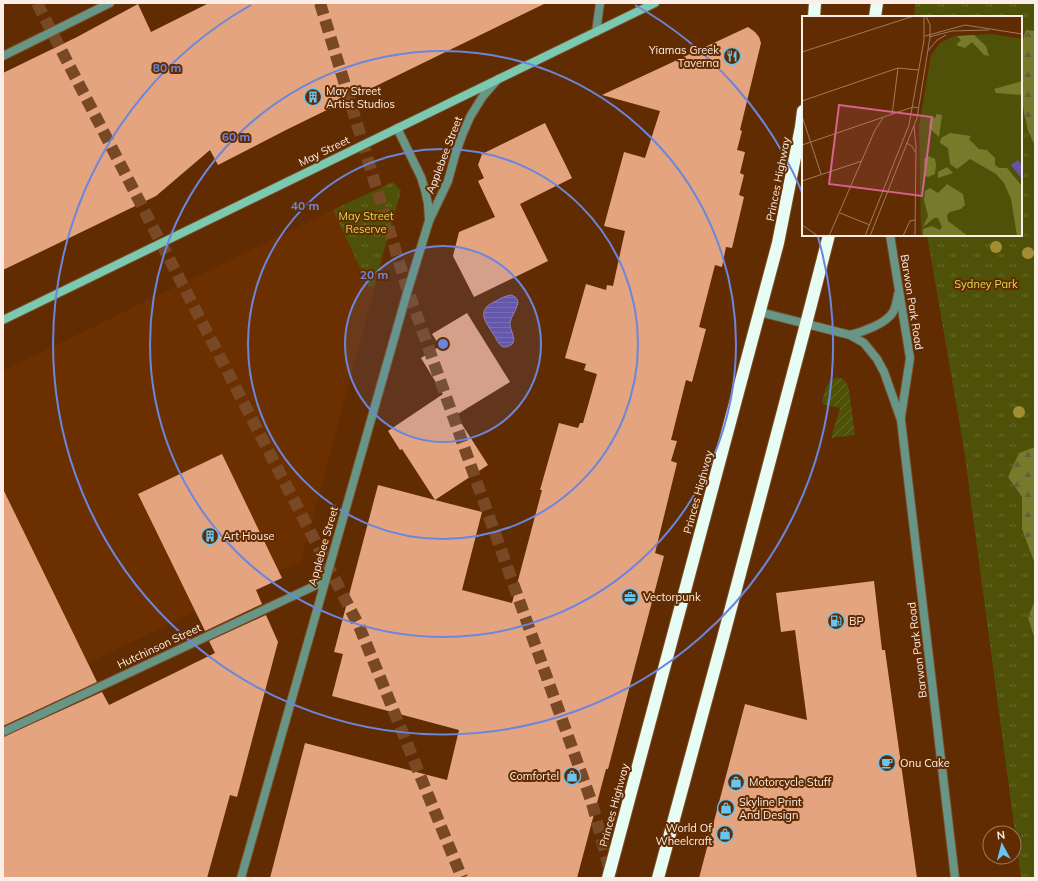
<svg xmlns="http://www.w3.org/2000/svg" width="1038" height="881" font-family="Mulish,sans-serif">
	<defs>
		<pattern id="grass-tufts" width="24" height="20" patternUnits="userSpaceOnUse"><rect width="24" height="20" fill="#4f5109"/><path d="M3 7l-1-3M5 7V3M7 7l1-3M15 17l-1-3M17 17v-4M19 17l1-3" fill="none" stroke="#696a2d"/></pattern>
		<pattern id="forest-firs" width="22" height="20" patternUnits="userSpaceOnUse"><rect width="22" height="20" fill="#777a2b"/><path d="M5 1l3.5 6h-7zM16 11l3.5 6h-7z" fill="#646337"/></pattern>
		<pattern id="garden-furrows" width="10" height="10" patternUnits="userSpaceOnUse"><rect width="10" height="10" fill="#4f5109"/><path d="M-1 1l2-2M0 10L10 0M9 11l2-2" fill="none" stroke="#696a2d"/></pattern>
		<pattern id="water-rules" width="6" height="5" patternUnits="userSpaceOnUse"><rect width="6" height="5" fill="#6553a5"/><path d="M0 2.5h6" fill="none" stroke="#7c6cb1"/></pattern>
	</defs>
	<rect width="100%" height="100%" fill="#612c02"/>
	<!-- built -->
	<polygon fill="#6c3000" points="393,182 401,191 301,561 88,663 3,489 3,371 333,210"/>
	<!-- grass -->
	<g fill="url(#grass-tufts)">
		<polygon points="915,3 1035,3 1035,878 1021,878 964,449 927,235 1021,235 1021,17 914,17"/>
		<polygon points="393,182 401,191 374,285 369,287 333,210"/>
	</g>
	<!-- forest -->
	<g fill="url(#forest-firs)">
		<polygon points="1026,30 1035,31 1035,146 1028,131 1023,107 1021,71 1022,43"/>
		<polygon points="1035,447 1035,564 1022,529 1022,497 1008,477 1019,453"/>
		<polygon points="1035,600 1035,639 1028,618"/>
	</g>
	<!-- garden -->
	<path fill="url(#garden-furrows)" d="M 835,378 C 844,377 847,382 849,390 L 855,435 L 831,438 L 840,408 L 822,404 C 824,395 825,382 835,378 Z"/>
	<!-- water -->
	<path fill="url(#water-rules)" stroke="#9282b8" d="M 511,295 C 527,300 510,314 510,324 C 510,331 519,342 509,346 C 508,347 505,347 503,347 C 499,345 496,339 494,335 C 484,320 476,310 496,301 C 501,298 505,296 511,295 Z"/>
	<!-- building -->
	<g fill="#e4a47f">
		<polygon points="209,3 546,3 288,129 218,165 210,150 156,196 3,270 3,73 77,37 138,4 151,32"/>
		<polygon points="748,27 755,32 759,37 761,43 740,130 742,131 737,150 745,152 740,173 744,175 739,195 744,197 732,248 726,247 722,267 715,265 699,327 706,329 692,382 686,380 671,440 677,441 671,461 677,463 655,553 664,556 608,769 606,769 577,878 270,878 305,743 447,780 459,730 332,696 343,654 334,652 378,485 435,500 402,449 400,450 388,431 443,394 421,358 440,346 432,334 467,313 510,382 456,415 488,465 435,500 482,512 462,590 512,603 542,490 540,490 559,423 578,428 580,423 583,423 597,374 584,370 586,364 565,358 586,284 606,290 607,285 613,286 625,231 604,226 624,152 645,158 660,111 602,95"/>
		<polygon points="545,123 572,178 520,204 548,261 474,297 453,256 459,232 495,217 478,181 484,178 478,165 482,154"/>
		<polygon points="222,454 282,578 256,590 262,604 205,631 138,494"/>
		<polygon points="3,489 97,682 3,726"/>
		<polygon points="874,581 882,650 885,650 917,878 699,878 745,704 807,720 795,630 781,632 776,593"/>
		<polygon points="266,615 278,642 237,797 230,795 207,878 3,878 3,737 102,692 109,705 215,653 209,641"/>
	</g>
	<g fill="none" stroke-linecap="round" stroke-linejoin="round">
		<!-- highway-tunnel -->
		<g stroke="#784924" stroke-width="12" stroke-dasharray="12 6" stroke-linecap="butt">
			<polyline points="37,3 359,626 462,878"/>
			<polyline points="320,3 407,288 592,803 611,875"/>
		</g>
		<!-- lane casing -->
		<g stroke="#7a4b26" stroke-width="10">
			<polyline id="lane" points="3,56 110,3"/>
		</g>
		<!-- street casing -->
		<g stroke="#7a4b26" stroke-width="10">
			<g id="street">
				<polyline points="596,32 600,3"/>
				<polyline points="397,128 421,177 425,190 428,204 429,220"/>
				<polyline points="890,235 910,358 901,417"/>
				<polyline points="760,312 850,335 864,343 877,359 884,372 901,420 955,878"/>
				<path d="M 850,335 C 862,332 886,324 893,312 C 896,307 897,299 898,294"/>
				<polyline points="3,732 325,581"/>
				<polyline points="241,878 407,293 429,221 448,181 456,152 463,133 470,117 483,96 498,79"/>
			</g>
		</g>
		<!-- secondary casing -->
		<g stroke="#7a4b26" stroke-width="10">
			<polyline id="secondary" points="3,320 655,3"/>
		</g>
		<!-- highway casing -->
		<g stroke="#7a4b26" stroke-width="14">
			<g id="highway">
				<polyline points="814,17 815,3"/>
				<polyline points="875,17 877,3"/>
				<polyline points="608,878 778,243 801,127 803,111"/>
				<polyline points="658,878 723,638 806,324 829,235"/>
			</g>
		</g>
		<!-- lane -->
		<use href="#lane" stroke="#679686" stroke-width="8"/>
		<!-- street -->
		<use href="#street" stroke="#679686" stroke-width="8"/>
		<!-- secondary -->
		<use href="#secondary" stroke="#7ac9b0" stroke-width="8"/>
		<!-- highway -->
		<use href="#highway" stroke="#e7fdf4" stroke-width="12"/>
	</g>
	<!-- trees -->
	<g fill="#a28e30">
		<circle cx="996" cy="247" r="6"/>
		<circle cx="1028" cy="253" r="6"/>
		<circle cx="1019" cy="412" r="6"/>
	</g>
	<!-- distance rings -->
	<circle cx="443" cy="344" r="98" fill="#6b86dd" fill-opacity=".12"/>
	<g fill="none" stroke="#6b86dd" stroke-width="2">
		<circle cx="443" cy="344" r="98"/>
		<circle cx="443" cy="344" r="195"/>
		<circle cx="443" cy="344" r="293"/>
		<path d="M635 5A390 390 0 0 1 802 192M818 237A390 390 0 1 1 251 5"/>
	</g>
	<!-- icons -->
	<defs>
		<g id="restaurant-ring" transform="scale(0.9)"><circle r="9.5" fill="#612c02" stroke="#68c4f0" stroke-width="1.5"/><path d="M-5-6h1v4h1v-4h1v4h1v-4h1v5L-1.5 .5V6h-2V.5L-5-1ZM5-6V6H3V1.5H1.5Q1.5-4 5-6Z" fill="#68c4f0"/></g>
		<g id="building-ring" transform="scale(0.9)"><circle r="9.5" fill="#612c02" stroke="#68c4f0" stroke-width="1.5"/><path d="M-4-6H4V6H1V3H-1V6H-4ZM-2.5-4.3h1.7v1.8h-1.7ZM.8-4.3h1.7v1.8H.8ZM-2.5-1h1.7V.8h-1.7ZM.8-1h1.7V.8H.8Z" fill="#68c4f0"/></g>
		<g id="office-ring" transform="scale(0.9)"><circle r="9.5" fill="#612c02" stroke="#68c4f0" stroke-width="1.5"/><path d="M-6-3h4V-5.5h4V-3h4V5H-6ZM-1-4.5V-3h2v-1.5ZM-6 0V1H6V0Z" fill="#68c4f0"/></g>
		<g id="fuel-ring" transform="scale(0.9)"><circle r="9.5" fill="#612c02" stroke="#68c4f0" stroke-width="1.5"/><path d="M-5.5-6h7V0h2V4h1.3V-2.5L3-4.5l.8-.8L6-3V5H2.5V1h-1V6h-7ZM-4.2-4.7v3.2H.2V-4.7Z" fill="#68c4f0"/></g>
		<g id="cafe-ring" transform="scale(0.9)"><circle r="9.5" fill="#612c02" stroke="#68c4f0" stroke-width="1.5"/><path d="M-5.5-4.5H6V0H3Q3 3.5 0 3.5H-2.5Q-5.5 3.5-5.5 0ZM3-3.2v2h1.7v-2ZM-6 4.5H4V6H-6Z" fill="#68c4f0"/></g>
		<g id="shop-ring" transform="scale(0.9)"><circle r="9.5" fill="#612c02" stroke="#68c4f0" stroke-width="1.5"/><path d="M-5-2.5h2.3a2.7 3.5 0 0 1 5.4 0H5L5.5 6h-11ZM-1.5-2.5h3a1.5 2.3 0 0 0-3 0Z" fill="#68c4f0"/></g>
	</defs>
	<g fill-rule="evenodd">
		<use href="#restaurant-ring" x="732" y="56"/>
		<use href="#building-ring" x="313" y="97"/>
		<use href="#building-ring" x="210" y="536"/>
		<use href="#office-ring" x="630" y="597"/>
		<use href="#fuel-ring" x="836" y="621"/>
		<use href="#cafe-ring" x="887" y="763"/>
		<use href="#shop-ring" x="572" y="776"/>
		<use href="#shop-ring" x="736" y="782"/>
		<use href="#shop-ring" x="726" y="808"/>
		<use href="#shop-ring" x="725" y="834"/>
	</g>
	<g text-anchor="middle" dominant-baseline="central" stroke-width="4" stroke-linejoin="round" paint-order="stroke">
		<!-- poi labels -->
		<g font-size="11" fill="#fceee6" stroke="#612c02" text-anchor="start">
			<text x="719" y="50" text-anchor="end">Yiamas Greek<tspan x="719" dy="13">Taverna</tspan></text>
			<text x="326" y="91">May Street<tspan x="326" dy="13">Artist Studios</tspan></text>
			<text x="223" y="536">Art House</text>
			<text x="643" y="597">Vectorpunk</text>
			<text x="849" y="621">BP</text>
			<text x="900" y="763">Onu Cake</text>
			<text x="559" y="776" text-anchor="end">Comfortel</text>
			<text x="749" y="782">Motorcycle Stuff</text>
			<text x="739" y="802">Skyline Print<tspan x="739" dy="13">And Design</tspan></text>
			<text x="712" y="828" text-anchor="end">World Of<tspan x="712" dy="13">Wheelcraft</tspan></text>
		</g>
		<!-- street labels -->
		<g font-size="11" fill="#fceee6" stroke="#612c02">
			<text transform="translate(324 151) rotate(-26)">May Street</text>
			<text transform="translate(444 155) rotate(-69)">Applebee Street</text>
			<text transform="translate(778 179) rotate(-79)">Princes Highway</text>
			<text transform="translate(912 302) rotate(81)">Barwon Park Road</text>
			<text transform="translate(698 492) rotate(-75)">Princes Highway</text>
			<text transform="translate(323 546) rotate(-74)">Applebee Street</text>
			<text transform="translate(159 646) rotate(-25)">Hutchinson Street</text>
			<text transform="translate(917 650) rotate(-97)">Barwon Park Road</text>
			<text transform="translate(614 805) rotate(-75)">Princes Highway</text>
		</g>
		<!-- park labels -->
		<g font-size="11" fill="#d8de55" stroke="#612c02">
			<text x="366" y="216">May Street<tspan x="366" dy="13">Reserve</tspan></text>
			<text x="986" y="284">Sydney Park</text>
		</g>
	</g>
	<!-- overview -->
	<g transform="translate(802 16)">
		<rect width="220" height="220" fill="#612c02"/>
		<path d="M 189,18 L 220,23 L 220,220 L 119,220 L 117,110 L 129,39 L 138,27 L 152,20 Z" fill="#4f5109"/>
		<path d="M 172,19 L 184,30 L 187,40 L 182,39 L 170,26 L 163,32 L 154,29 L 159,24 L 155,20 ZM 220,65 L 220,79 L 194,77 L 192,73 ZM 134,98 L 140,99 L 137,121 L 127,112 L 128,103 L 134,101 ZM 148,117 L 169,120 L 167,123 L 177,133 L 185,134 L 193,142 L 193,149 L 197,152 L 205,152 L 220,170 L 220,220 L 215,220 L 209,183 L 202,167 L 194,158 L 168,143 L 155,153 L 148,148 L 146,132 L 138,127 L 139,122 ZM 126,140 L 133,143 L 134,149 L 133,158 L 126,161 L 123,160 L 122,143 ZM 145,151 L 151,157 L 136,162 L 136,156 ZM 145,168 L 161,178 L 163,189 L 159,193 L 148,196 L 145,199 L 146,205 L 166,220 L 121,220 L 121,213 L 130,210 L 138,214 L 140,211 L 136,202 L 132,202 L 121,211 L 126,200 L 122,184 L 123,175 L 128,172 L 136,177 Z" fill="#777a2b"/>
		<path d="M 216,144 L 220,149 L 220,163 L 209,149 Z" fill="#6553a5"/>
		<path fill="none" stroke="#9f7a5d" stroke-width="1" d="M 123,20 L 163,9 L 220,18M 127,21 L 150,15 L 187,14M 126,35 L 135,24 L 144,19M 0,36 L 112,0M 0,85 L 96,52 L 117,54M 90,99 L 96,52M 0,100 L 19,158M 112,110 L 114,131 L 113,220M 104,127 L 110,130 L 113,136M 0,129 L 111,91 L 117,92M 0,165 L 60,145M 38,197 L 68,209M 0,209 L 16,220M 27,220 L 73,114 L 81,102M 63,220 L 107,109 L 122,24 L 122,0M 68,220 L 115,102 L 128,21 L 128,9 L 124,0M 101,220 L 108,205 L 113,204"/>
		<path fill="#d6638c" fill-opacity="0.15" stroke="#d6638c" stroke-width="2" d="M 37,89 L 130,101 L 120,180 L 27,168 Z"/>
		<rect width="220" height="220" fill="none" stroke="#fceee6" stroke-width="2"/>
	</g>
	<circle cx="443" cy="344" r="6" fill="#6b86dd" stroke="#612c02" stroke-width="2"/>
	<g font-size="12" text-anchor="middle" font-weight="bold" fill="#6b86dd" stroke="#612c02" stroke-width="4" stroke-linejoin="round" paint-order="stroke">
		<text x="167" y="72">80 m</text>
		<text x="236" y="141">60 m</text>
		<text x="305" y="210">40 m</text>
		<text x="374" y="279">20 m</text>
	</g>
	<!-- border -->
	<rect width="1038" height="881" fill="none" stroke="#fceee6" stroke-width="8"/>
	<!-- north arrow -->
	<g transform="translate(1002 845) rotate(353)"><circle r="19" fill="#612c02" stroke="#9f7a5d"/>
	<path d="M0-3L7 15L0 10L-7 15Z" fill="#68c4f0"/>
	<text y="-6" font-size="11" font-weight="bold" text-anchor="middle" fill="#fceee6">N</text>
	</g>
</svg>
